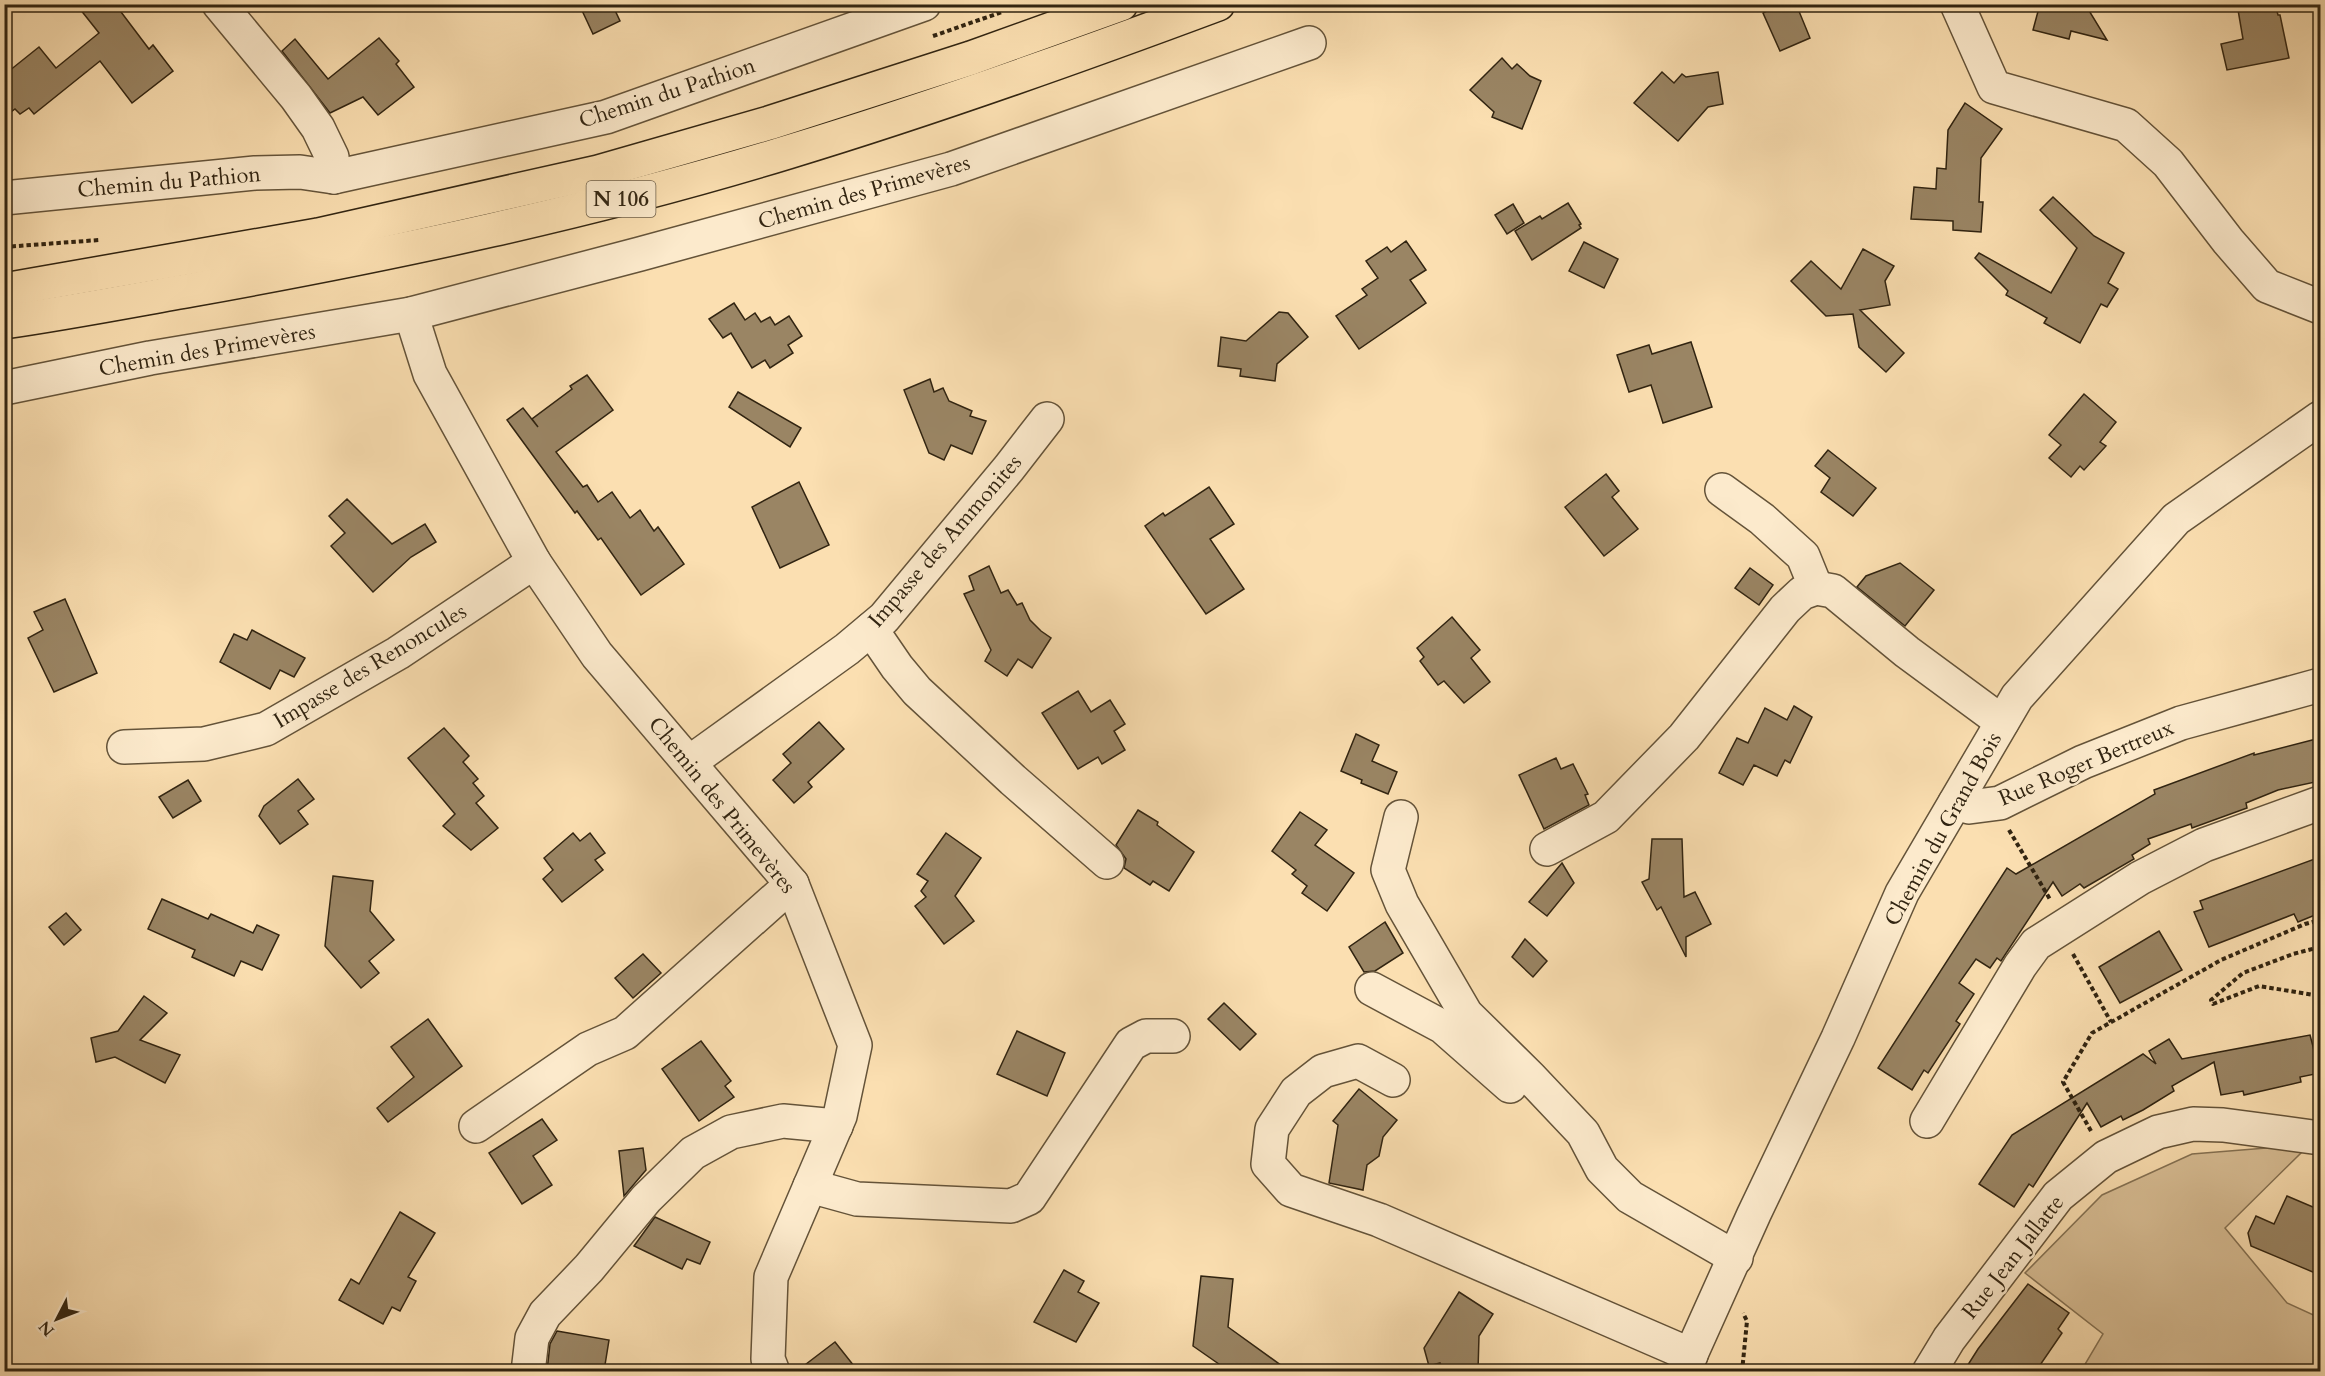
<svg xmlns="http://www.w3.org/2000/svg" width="2325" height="1376" font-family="Cardo,serif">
	<rect width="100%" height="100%" fill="#fbdfb1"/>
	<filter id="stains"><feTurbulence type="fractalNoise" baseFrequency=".00333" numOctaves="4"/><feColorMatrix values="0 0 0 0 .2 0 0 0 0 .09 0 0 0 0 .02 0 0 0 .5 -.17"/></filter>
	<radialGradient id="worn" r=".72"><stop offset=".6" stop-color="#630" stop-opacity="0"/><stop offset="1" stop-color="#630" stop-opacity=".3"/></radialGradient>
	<!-- green -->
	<polygon fill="#d9bf96" stroke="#857254" stroke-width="1.5" points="2291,1146 2304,1150 2225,1228 2287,1303 2320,1318 2320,1371 2081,1371 2103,1334 2025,1273 2102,1195 2192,1154"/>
	<!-- building -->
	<g fill="#9a8564" stroke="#312411" stroke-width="1.5">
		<polygon points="76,4 115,4 149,49 153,45 173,71 132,103 100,61 34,114 29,108 20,114 15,109 4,117 4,75 39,47 56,68 99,33"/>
		<polygon points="579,4 612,4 620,21 593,34"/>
		<polygon points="1779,4 1796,4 1810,38 1780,51 1763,13"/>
		<polygon points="2040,4 2085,4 2107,40 2071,31 2069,39 2033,30"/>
		<polygon points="2237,4 2275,4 2278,15 2280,15 2289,58 2227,70 2221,44 2243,39"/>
		<polygon points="379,38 399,61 396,64 414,87 378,115 363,97 330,113 282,51 295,39 328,79"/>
		<polygon points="1502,58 1512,69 1517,64 1530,76 1541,81 1522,129 1492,117 1494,112 1470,90"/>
		<polygon points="1662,72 1674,83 1682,74 1686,77 1718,72 1723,104 1708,107 1678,141 1634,103"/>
		<polygon points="1965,103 2002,129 1981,158 1979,202 1983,202 1981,232 1953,230 1953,221 1911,219 1914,187 1936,189 1937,168 1946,169 1948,130"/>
		<polygon points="2053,197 2094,236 2124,253 2108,283 2118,289 2107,307 2101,304 2080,343 2044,323 2047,318 2006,295 2008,291 1975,258 1979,253 2051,293 2077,248 2040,210"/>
		<polygon points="1568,203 1581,224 1579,225 1581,228 1532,260 1515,231 1540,216 1542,219"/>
		<polygon points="1513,204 1524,223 1507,234 1495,215"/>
		<polygon points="1406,241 1426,270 1410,280 1426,303 1359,349 1336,316 1367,295 1362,289 1378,278 1366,261 1387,247 1391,252"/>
		<polygon points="1584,242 1618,259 1604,288 1569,271"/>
		<polygon points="1863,249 1894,266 1885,281 1890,305 1860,310 1904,353 1886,372 1859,347 1853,314 1826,316 1791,281 1811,261 1841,289"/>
		<polygon points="734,303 745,320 755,313 761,322 770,317 775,325 789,316 802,336 788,345 793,353 770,368 765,360 752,368 731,333 723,338 709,319"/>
		<polygon points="1279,312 1288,313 1308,337 1277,364 1275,381 1240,376 1241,369 1218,366 1221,337 1246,341"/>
		<polygon points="1691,342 1712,407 1663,423 1651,385 1629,392 1617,355 1649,345 1652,354"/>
		<polygon points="587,375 613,410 556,452 583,487 587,485 598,502 612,492 630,518 640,510 654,531 658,527 684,564 641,595 601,538 598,540 577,511 575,513 507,420 523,408 538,427 532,419 572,389 570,386"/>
		<polygon points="930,379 934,392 943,388 949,401 972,411 970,416 986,421 972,454 951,445 944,460 929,453 904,390"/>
		<polygon points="738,392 801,428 790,447 729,407"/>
		<polygon points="2084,394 2116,422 2100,442 2106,446 2084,470 2080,466 2071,477 2049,458 2061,445 2049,435"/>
		<polygon points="1828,450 1876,488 1853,516 1821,492 1830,478 1815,466"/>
		<polygon points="1606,474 1619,491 1612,497 1638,529 1604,556 1565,507"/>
		<polygon points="799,482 829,545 780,568 752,507"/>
		<polygon points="1209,487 1234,524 1210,539 1244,589 1206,614 1145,526 1163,513 1165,516"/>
		<polygon points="347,499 392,544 425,524 436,542 411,557 373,592 331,546 345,533 329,516"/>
		<polygon points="1900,563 1934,590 1905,626 1857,587 1866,576"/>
		<polygon points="989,566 1001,593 1008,590 1017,605 1022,603 1030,620 1041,631 1051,638 1032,668 1018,659 1007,676 985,661 991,650 964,594 974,590 969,576"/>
		<polygon points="1750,568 1773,585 1759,605 1735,588"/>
		<polygon points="65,599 97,673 54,692 28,638 43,630 34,612"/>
		<polygon points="1452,617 1480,650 1471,658 1490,682 1464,703 1444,681 1438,685 1420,661 1424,657 1417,648"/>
		<polygon points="252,630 305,658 294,677 280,670 270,689 220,662 234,634 247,640"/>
		<polygon points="1078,691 1091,712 1110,700 1125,724 1114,731 1125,750 1102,764 1098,757 1078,769 1042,713"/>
		<polygon points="1794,706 1812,717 1790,763 1785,760 1777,776 1754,765 1743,785 1719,773 1737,738 1748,743 1765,708 1787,720"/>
		<polygon points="819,722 844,749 808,782 812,787 794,803 773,780 791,763 783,754"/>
		<polygon points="444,728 469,756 463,762 478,779 473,783 484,796 476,803 498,828 471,850 443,826 455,814 408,758"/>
		<polygon points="1356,734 1379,745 1372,761 1397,772 1388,794 1361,783 1362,780 1341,771"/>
		<polygon points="2320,738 2320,781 2278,790 2246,803 2247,808 2192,828 2191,824 2148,839 2150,844 2132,855 2134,859 2084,888 2080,884 2062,896 2053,882 2001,961 1997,958 1990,968 1976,959 1959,983 1974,994 1956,1021 1960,1024 1928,1073 1924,1070 1912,1090 1878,1068 2007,868 2016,874 2155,794 2154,790 2254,753 2254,755"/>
		<polygon points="1556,758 1561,769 1573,764 1588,794 1585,795 1589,805 1544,829 1519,775"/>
		<polygon points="298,779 314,799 298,811 308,824 280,844 259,816 264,806"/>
		<polygon points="188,780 201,801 173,818 159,797"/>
		<polygon points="1138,810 1158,822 1157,825 1194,852 1169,891 1153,881 1150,885 1124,868 1126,859 1116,845"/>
		<polygon points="1300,812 1327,830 1315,845 1354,873 1327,911 1302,893 1307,886 1292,874 1296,870 1272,851"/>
		<polygon points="573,833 580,841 590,833 605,853 595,860 603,870 562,902 543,879 553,870 544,858"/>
		<polygon points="946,833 981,858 955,896 974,921 944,944 915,906 926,897 921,891 928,881 917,874"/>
		<polygon points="1652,839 1682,839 1684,897 1695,892 1711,924 1686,937 1686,957 1661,907 1657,910 1642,882 1649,879"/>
		<polygon points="2320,857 2320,913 2298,922 2294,914 2209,947 2194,912 2203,909 2200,901"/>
		<polygon points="1562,863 1574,883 1547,916 1529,902"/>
		<polygon points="333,876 373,881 370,911 394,940 369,961 379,973 361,988 325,946"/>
		<polygon points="162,899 208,919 211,914 253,933 257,925 279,935 262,970 241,961 234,976 192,957 195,950 148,929"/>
		<polygon points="66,913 81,930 64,945 49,927"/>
		<polygon points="1385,922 1403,953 1375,971 1364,972 1349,947"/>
		<polygon points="2159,931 2182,970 2120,1003 2099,967"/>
		<polygon points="1525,939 1547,961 1533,977 1512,957"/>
		<polygon points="643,954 661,973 633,998 615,978"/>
		<polygon points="144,996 167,1013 140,1040 180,1055 165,1083 115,1057 96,1062 91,1038 118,1031"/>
		<polygon points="1224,1003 1256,1034 1240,1050 1208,1019"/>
		<polygon points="428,1019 462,1066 388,1122 377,1108 414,1077 391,1047"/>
		<polygon points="1017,1031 1065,1053 1047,1096 997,1074"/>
		<polygon points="2310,1035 2320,1073 2300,1077 2301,1082 2244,1095 2243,1091 2221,1095 2214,1062 2172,1086 2174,1091 2143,1110 2123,1120 2121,1116 2101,1127 2087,1103 2033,1187 2029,1184 2014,1207 1979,1184 2012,1135 2143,1054 2156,1064 2149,1051 2169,1039 2182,1059"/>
		<polygon points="701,1041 731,1081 725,1086 734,1097 699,1121 662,1069"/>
		<polygon points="1359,1089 1397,1120 1383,1137 1379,1156 1367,1165 1363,1190 1329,1183 1338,1125 1333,1121"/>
		<polygon points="542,1119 557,1140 533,1156 552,1185 522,1204 489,1153"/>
		<polygon points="643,1148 646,1170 624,1196 619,1151"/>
		<polygon points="2287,1196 2320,1210 2320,1275 2251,1246 2248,1233 2256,1216 2274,1224"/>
		<polygon points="400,1212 435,1233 408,1277 416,1281 400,1311 392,1307 383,1324 339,1300 351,1279 359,1284"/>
		<polygon points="655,1217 710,1242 700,1264 687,1259 682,1269 634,1246"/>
		<polygon points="1064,1270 1084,1281 1078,1292 1099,1303 1076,1342 1034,1322"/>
		<polygon points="1201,1276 1233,1279 1228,1327 1289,1371 1229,1371 1193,1346"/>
		<polygon points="2028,1284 2069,1313 2058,1329 2062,1333 2036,1371 1964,1371 1978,1349"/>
		<polygon points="1459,1292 1493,1314 1479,1336 1478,1371 1444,1371 1440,1363 1429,1366 1424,1348"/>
		<polygon points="557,1331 609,1340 604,1371 547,1371 550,1344"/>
		<polygon points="835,1342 858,1371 797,1371"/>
	</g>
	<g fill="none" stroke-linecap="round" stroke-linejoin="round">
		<!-- minor casing -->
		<g stroke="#645339" stroke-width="36">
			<g id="minor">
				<polyline points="219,4 296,97 318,128 332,157 334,177"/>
				<polyline points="1957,4 1994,87 2126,125 2168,163 2228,241 2267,286 2320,307"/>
				<polyline points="4,198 255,173 300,172 334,177 606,117 924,4"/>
				<polyline points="411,314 430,374 534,562 597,655 792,884 855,1045 840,1116 771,1277 768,1359 773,1372"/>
				<polyline points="4,388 150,358 411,314 640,254 951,169 1309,43"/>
				<polyline points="1722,490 1762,519 1803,556 1816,588"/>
				<polyline points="871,629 897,667 917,691 1013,780 1107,862"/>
				<polyline points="124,747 204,744 266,729 398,653 534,562"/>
				<polyline points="690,762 847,649 884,618 1009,468 1047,419"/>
				<polyline points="1955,803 1969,807 2000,803 2083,762 2181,723 2320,685"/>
				<polyline points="1401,817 1388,870 1402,904 1466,1014 1531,1078 1583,1133 1602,1169 1630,1197 1736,1258"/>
				<polyline points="1547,849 1606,817 1684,737 1785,609 1802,593 1816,588 1833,591 1907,652 2002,722"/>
				<polyline points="1372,989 1443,1027 1510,1086"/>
				<polyline points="1393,1080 1358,1061 1323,1071 1296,1092 1272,1129 1268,1164 1291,1190 1379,1220 1691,1355"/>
				<polyline points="1927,1121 2020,966 2036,944 2140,878 2204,845 2320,803"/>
				<polyline points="476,1126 588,1049 625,1033 792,884"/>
				<polyline points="810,1186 857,1199 1011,1206 1029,1198 1131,1044 1146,1036 1173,1036"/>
				<polyline points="528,1372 532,1338 545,1314 589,1268 646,1199 693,1153 731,1132 783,1121 836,1126"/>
				<polyline points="1683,1372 1754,1214 1838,1038 1902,893 2017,697 2176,519 2320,418"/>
				<polyline points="1929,1372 1949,1339 2058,1196 2106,1157 2158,1132 2193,1124 2223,1125 2320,1138"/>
			</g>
		</g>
		<!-- major casing -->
		<g stroke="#312411" stroke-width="36">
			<g id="major">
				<polyline points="4,290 318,235 598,172 769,123 971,58 1121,4"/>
				<path d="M 4,322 C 67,313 129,301 191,290 C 392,254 592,212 788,152 C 933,108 1076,57 1218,4"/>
			</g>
		</g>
		<!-- path -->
		<g stroke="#312411" stroke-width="4" stroke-dasharray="4.5 3" stroke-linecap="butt">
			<polyline points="933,36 1002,12"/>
			<polyline points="4,247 99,240"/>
			<polyline points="2009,830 2051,901"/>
			<polyline points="2320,947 2293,954 2243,973 2211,1000 2213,1004 2259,986 2320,996"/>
			<polyline points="2073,954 2111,1022"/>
			<polyline points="2091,1131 2063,1082 2092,1033 2221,960 2305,924 2320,920"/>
			<polyline points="1742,1372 1747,1321 1743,1313"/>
		</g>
		<!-- minor -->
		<use href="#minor" stroke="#fceacc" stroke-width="33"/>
		<!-- major -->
		<use href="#major" stroke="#fbdfb1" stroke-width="33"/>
	</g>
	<g text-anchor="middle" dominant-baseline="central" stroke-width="5" stroke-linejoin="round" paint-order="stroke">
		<!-- shield labels -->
		<rect fill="#fceacc" stroke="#6e5f49" stroke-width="1.5" x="586.5" y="181" width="69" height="36" rx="4.5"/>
		<g font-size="21" font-weight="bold" fill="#312411">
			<text x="621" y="199">N 106</text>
		</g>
		<!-- street labels -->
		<g font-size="22" fill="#312411" stroke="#fceacc">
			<text transform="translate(667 93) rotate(-18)">Chemin du Pathion</text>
			<text transform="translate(169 182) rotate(-5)">Chemin du Pathion</text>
			<text transform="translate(864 192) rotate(-16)">Chemin des Primevères</text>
			<text transform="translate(207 350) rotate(-10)">Chemin des Primevères</text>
			<text transform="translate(945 541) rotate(-49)">Impasse des Ammonites</text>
			<text transform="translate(370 666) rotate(-31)">Impasse des Renoncules</text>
			<text transform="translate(2086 763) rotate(-23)">Rue Roger Bertreux</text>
			<text transform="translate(722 805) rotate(51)">Chemin des Primevères</text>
			<text transform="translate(1943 829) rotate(-61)">Chemin du Grand Bois</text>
			<text transform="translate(2013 1257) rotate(-52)">Rue Jean Jallatte</text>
		</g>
	</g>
	<!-- margin -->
	<rect width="2325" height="1376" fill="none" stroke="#fbdfb1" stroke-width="24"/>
	<rect x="6" y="6" width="2313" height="1364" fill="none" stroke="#312411" stroke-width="3"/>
	<rect x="12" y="12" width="2301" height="1352" fill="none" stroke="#312411" stroke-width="1.5"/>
	<!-- north arrow -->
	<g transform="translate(57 1319) rotate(228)" stroke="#fceacc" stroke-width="4.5" paint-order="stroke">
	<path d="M0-4.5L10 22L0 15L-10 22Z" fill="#312411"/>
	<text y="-9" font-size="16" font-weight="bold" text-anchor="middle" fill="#312411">N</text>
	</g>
	<rect width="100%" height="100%" filter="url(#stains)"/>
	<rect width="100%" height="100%" fill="url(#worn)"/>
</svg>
